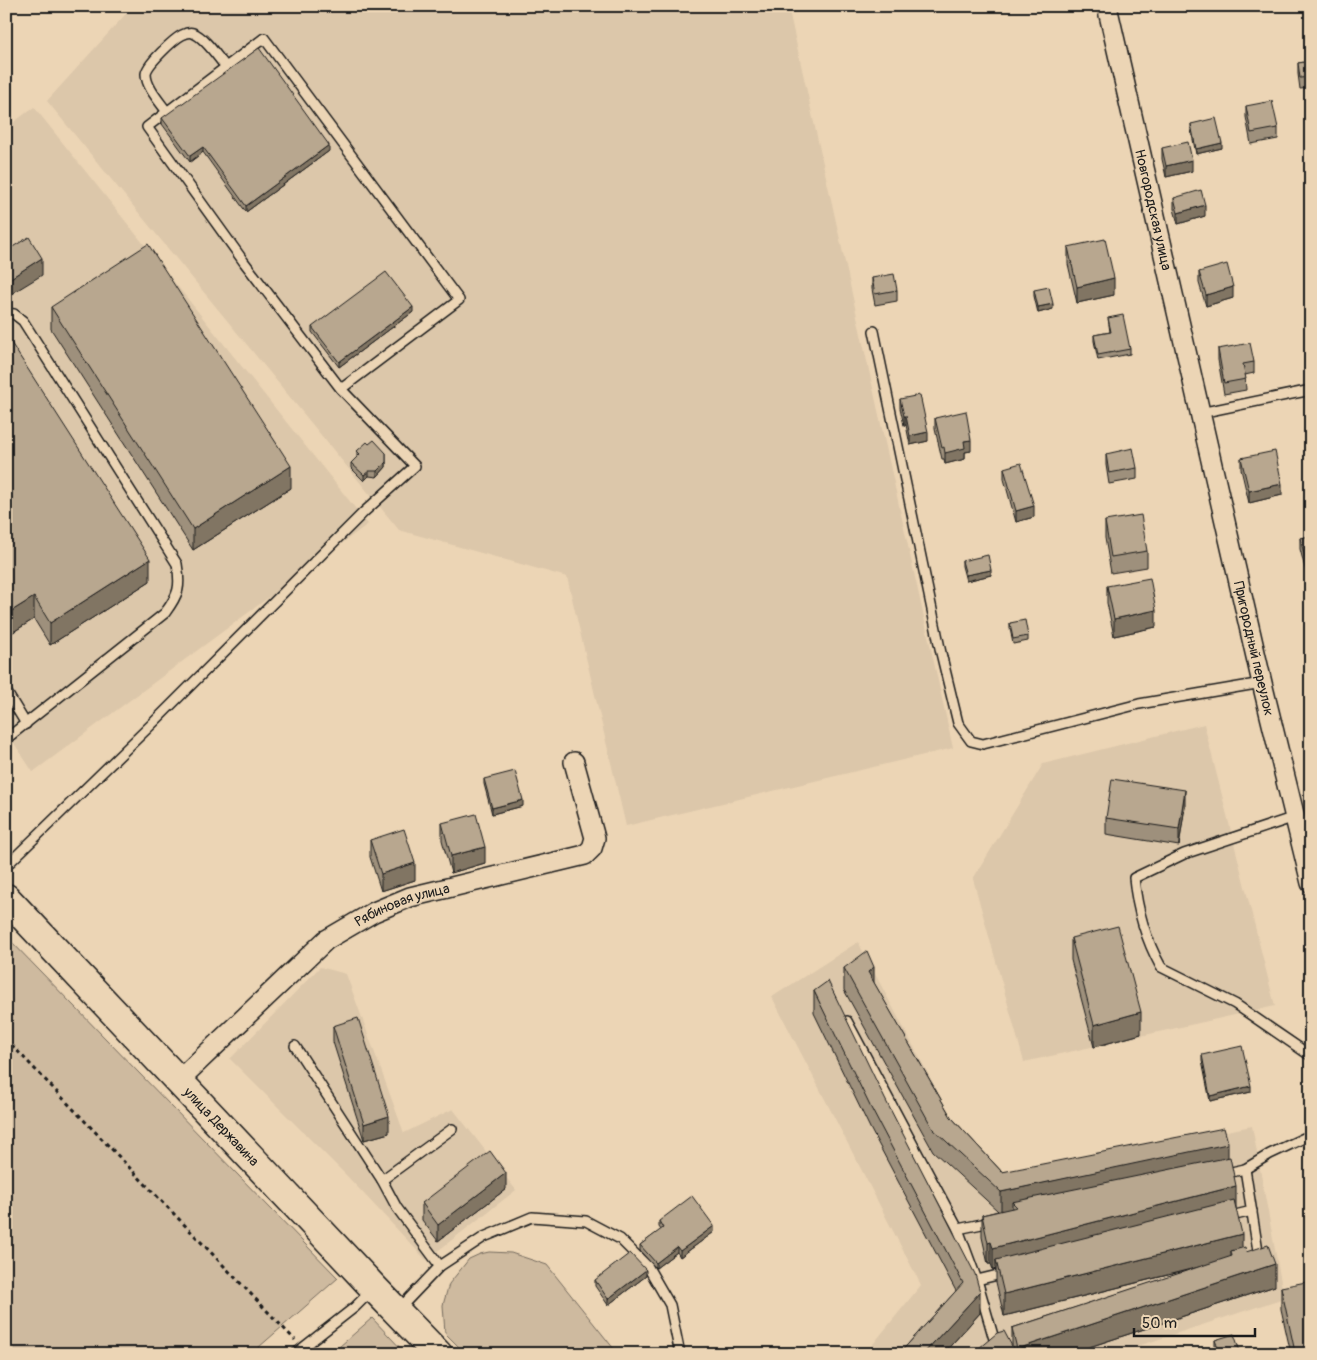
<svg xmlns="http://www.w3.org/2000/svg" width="1317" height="1360" font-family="Pangolin,sans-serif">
	<rect width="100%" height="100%" fill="#ecd5b5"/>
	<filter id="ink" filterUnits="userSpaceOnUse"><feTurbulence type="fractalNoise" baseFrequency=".02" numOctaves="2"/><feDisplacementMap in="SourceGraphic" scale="10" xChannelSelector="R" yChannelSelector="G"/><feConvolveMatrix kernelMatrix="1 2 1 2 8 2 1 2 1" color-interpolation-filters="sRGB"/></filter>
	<g filter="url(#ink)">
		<!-- built -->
		<g fill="#dcc7aa">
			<polygon points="133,6 788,6 953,748 626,826 567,577 399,530 47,101"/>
			<polygon points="34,107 368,524 33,772 6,731 6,128"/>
			<polygon points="1204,724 1275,1006 1024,1062 973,879 1043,764"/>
			<polygon points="858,942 949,1113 1000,1176 1252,1126 1284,1298 1114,1354 865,1354 921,1285 772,997"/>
			<polygon points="320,967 346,974 404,1133 453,1109 516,1190 426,1260 347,1176 230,1059"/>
		</g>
		<!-- green -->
		<g fill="#ceba9f" stroke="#756b5e">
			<polygon points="6,936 338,1278 251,1354 6,1354"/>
			<polygon points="489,1252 511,1253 547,1265 618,1354 466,1354 445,1333 443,1305 449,1284 469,1259 480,1254"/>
			<polygon points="372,1318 406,1354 331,1354"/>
		</g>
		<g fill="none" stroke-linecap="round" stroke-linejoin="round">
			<!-- lane casing -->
			<g stroke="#1c1c1c" stroke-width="12">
				<g id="lane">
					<path d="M 167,112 C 160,102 146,87 146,74 C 146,65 174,39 182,35 C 186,33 190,32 193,33 C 205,37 218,58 226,67"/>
					<path d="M 6,313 L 14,314 L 23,321 L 177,564 C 181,587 179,594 165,613 L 6,739"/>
					<polyline points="874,331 941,653 958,723 971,741 983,744 1139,704 1262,683"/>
					<polyline points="1200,413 1311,390"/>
					<polyline points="6,691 26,724"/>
					<path d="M 1295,817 L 1184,854 L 1134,878 C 1137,909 1146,940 1161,967 L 1235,1004 L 1311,1056"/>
					<polyline points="6,866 154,722 364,512 415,466 341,389 244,262 147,127 264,38 459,300 341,389"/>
					<polyline points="847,1021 958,1229 991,1222"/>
					<polyline points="295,1046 382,1180"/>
					<polyline points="1245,1169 1259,1257 1257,1258"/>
					<polyline points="1222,1174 1245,1169 1270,1154 1304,1138 1311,1138"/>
					<polyline points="1227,1217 1252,1211"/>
					<polyline points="958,1229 977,1280 996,1346 986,1354"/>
					<polyline points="440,1266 397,1208 382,1180 452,1129"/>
					<polyline points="977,1280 1006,1273"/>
					<polyline points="399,1309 440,1266 484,1237 532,1217 586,1221 620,1239 648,1267 670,1305 680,1354"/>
					<polyline points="295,1354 355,1307 372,1290"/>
				</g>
			</g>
			<!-- street casing -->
			<g stroke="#1c1c1c" stroke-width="22">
				<g id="street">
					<path id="s1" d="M 1107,6 L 1262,683 L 1311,883"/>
					<path id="s2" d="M 178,1081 L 326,940 L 374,912 L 410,897 L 585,855 L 592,848 L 595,838 L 574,762"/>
				</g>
			</g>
			<!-- primary casing -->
			<g stroke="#1c1c1c" stroke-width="31">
				<g id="primary">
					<path id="s3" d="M 6,898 L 374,1288 L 438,1354"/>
				</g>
			</g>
			<!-- path -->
			<polyline stroke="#1c1c1c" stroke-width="3" stroke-dasharray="4 4" stroke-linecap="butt" points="6,1039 295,1340"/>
			<!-- lane -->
			<use href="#lane" stroke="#ecd5b5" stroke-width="9"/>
			<!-- street -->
			<use href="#street" stroke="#ecd5b5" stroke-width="19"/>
			<!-- primary -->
			<use href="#primary" stroke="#ecd5b5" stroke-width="28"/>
		</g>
		<!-- wall -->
		<g fill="#9e907b" stroke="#1c1c1c">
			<polygon points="1311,61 1311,88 1300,89 1298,74 1298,63"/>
			<polygon points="1246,106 1278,128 1278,139 1251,144 1246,117"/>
			<polygon points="162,118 329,151 246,212 203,152 190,162 162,124"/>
			<polygon points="1191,124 1222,148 1196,154 1191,130"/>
			<polygon points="1162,148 1192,171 1166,177 1162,159"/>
			<polygon points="1174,198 1205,216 1178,224 1174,209"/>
			<polygon points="1068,247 1114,295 1077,303 1068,264"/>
			<polygon points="1199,272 1233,298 1206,306 1199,283"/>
			<polygon points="872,278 897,290 897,301 875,305 872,289"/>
			<polygon points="1034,290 1053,309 1038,313 1034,296"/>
			<polygon points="51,307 291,488 193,550 51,329"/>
			<polygon points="413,312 339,367 312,332 312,327"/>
			<polygon points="1108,318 1130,349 1130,354 1098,360 1094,341 1094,335 1110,332"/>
			<polygon points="6,335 150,581 50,645 34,619 10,634 6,628"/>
			<polygon points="1218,349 1254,362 1254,373 1245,375 1246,390 1224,394 1218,360"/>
			<polygon points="900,399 928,441 910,445 906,425 904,425 900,408"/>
			<polygon points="935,418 971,451 965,452 965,459 945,464 944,459 942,459 935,429"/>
			<polygon points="369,444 386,453 386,467 377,477 369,476 364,481 351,468 351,463 357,457 357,451"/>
			<polygon points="1106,454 1137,468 1137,479 1109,484 1106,465"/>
			<polygon points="1241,458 1282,495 1249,503 1241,469"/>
			<polygon points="1004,468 1034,517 1016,522 1004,479"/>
			<polygon points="1105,521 1147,551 1147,567 1111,573 1105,538"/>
			<polygon points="1311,536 1311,575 1307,576 1300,549 1300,538"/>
			<polygon points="962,561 991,575 966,581 962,566"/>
			<polygon points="1107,586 1156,627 1114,636 1107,603"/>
			<polygon points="1010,623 1028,636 1028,641 1013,644 1010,628"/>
			<polygon points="1311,632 1311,652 1309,644 1309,633"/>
			<polygon points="484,779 523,806 492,814 484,784"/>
			<polygon points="1185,806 1179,846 1106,834 1106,818"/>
			<polygon points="442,823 485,863 451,873 442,840"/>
			<polygon points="370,840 415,880 381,891 370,857"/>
			<polygon points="1071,938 1141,1034 1094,1047 1071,960"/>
			<polygon points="844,968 874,983 951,1117 1002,1172 1228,1157 1242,1248 1275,1286 1068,1354 972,1354 1012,1346 1012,1328 1204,1266 1004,1316 996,1282 996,1269 993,1270 991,1264 988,1264 982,1237 982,1215 998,1211 933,1151 844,990"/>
			<polygon points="814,991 980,1313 943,1354 899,1354 956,1291 870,1128 814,1013"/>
			<polygon points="333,1026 389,1133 364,1140 333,1042"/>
			<polygon points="1202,1055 1251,1092 1210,1101 1202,1061"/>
			<polygon points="506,1189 438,1241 422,1220 422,1203"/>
			<polygon points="659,1221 714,1232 680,1257 677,1252 656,1268 640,1251 640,1245 661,1230 659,1227"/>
			<polygon points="646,1276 608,1305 595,1286 595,1280"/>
			<polygon points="1281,1287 1311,1354 1291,1354 1281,1309"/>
			<polygon points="1215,1340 1241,1354 1218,1354 1215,1346"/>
		</g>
		<!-- shaded-wall -->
		<g fill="#817564" stroke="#1c1c1c">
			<polygon points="1222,143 1222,148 1196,154 1196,149"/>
			<polygon points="329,145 329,151 246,212 246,206"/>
			<polygon points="203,147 203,152 190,162 190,156"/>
			<polygon points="1192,160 1192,171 1166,177 1166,166"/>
			<polygon points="1205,205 1205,216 1178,224 1178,213"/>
			<polygon points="42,258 42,275 6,297 6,281"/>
			<polygon points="1114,278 1114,295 1077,303 1077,287"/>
			<polygon points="1233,287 1233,298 1206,306 1206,295"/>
			<polygon points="1053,304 1053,309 1038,313 1038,307"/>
			<polygon points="413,307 413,312 339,367 339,362"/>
			<rect x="904" y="416" width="2" height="9"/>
			<polygon points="928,432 928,441 910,445 910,436"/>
			<polygon points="971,440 971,451 965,452 965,459 945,464 945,453 964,441"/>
			<polygon points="386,462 386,467 377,477 377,471"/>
			<polygon points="291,466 291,488 193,550 193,529"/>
			<polygon points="369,471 369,476 364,481 364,475"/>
			<polygon points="1282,484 1282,495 1249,503 1249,491"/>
			<polygon points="1034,506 1034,517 1016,522 1016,511"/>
			<polygon points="150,559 150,581 50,645 50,623"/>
			<polygon points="1311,564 1311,575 1307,576 1307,565"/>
			<polygon points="991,570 991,575 966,581 966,575"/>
			<polygon points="34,597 34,619 10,634 10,612"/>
			<polygon points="1156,610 1156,627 1114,636 1114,619"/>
			<polygon points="1185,790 1185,806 1179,846 1179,829"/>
			<polygon points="523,800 523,806 492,814 492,808"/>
			<polygon points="485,847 485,863 451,873 451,856"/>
			<polygon points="415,863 415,880 381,891 381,874"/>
			<polygon points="874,967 874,989 868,972"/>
			<polygon points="1141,1012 1141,1034 1094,1047 1094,1025"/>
			<polygon points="1251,1086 1251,1092 1210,1101 1210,1096"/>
			<polygon points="389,1116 389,1133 364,1140 364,1124"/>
			<polygon points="1228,1142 1228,1163 1017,1207 1012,1202 1012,1211 1001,1214 1001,1192"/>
			<polygon points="506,1173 506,1189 438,1241 438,1225"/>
			<polygon points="1236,1186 1236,1208 998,1268 996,1260 996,1269 993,1270 993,1248"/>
			<polygon points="714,1226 714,1232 680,1257 680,1251"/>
			<polygon points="1242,1234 1242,1256 1231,1251 1231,1259 1004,1316 1004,1294"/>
			<polygon points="991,1242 991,1264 988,1264 988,1243"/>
			<polygon points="677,1247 677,1252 656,1268 656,1263"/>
			<polygon points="1275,1264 1275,1286 1068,1354 1017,1354 1017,1349"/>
			<polygon points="646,1270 646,1276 608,1305 608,1299"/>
			<polygon points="980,1292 980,1313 943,1354 923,1354"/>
			<polygon points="1311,1348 1311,1354 1295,1354 1295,1352"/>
			<polygon points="1014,1350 1014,1354 1004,1354 1005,1352"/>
		</g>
		<!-- building -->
		<g fill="#b8a78f" stroke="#1c1c1c">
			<polygon points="259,48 329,145 246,206 203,147 190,156 162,118"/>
			<polygon points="1311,61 1311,77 1300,78 1298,63"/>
			<polygon points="1272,101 1278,128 1251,133 1246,106"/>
			<polygon points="1216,118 1222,143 1196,149 1191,124"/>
			<polygon points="1188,142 1192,160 1166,166 1162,148"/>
			<polygon points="1201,190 1205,205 1178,213 1174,198"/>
			<polygon points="29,237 42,258 6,281 6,251"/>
			<polygon points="1105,239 1114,278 1077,287 1068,247"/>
			<polygon points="148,244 291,466 193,529 51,307"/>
			<polygon points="1227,264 1233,287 1206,295 1199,272"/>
			<polygon points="386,272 413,307 339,362 312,327"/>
			<polygon points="894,274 897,290 875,294 872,278"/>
			<polygon points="1049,287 1053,304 1038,307 1034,290"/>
			<polygon points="1123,315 1130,349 1098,355 1094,335 1111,332 1108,318"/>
			<polygon points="6,335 150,559 50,623 34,597 10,612 6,606"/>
			<polygon points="1250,343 1254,362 1243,364 1246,379 1224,383 1218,349"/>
			<polygon points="920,395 928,432 910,436 906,416 904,416 900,399"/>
			<polygon points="966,411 971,440 964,441 965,448 945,453 944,447 942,448 935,418"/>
			<polygon points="374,440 386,453 386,462 377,471 369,471 364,475 351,463 360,454 357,451 367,442 369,444"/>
			<polygon points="1133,448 1137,468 1109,473 1106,454"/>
			<polygon points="1275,451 1282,484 1249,491 1241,458"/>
			<polygon points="1021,463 1034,506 1016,511 1004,468"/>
			<polygon points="1141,515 1147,551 1111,557 1105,521"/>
			<polygon points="1311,536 1311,564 1307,565 1300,538"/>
			<polygon points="988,555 991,570 966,575 962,561"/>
			<polygon points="1150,578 1156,610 1114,619 1107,586"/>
			<polygon points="1025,620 1028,636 1013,639 1010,623"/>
			<polygon points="1311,632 1311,641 1309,633"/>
			<polygon points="515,771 523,800 492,808 484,779"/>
			<polygon points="1112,779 1185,790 1179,829 1106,818"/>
			<polygon points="476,814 485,847 451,856 442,823"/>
			<polygon points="404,829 415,863 381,874 370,840"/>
			<polygon points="1118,926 1141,1012 1094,1025 1071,938"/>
			<polygon points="867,951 874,967 868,972 951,1117 1002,1172 1224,1128 1228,1142 1227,1142 1227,1144 1001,1192 933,1129 844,968"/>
			<polygon points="828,981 885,1099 975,1274 980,1292 923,1354 899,1354 963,1283 870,1106 814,991"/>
			<polygon points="358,1018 389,1116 364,1124 333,1026"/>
			<polygon points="1242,1046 1251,1086 1210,1096 1202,1055"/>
			<polygon points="490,1151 506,1173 438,1225 422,1203"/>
			<polygon points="1230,1157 1236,1186 993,1248 991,1242 988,1243 982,1215 1017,1207 1012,1202"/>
			<polygon points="692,1196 714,1226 680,1251 677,1247 656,1263 640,1245 663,1228 659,1221"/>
			<polygon points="1234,1200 1242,1234 1004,1294 996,1260"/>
			<polygon points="1268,1245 1275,1264 1017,1349 1012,1328 1232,1256 1231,1251 1245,1247 1246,1252"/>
			<polygon points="630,1253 646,1270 608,1299 595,1280"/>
			<polygon points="1311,1281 1311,1348 1295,1352 1281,1287"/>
			<polygon points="1004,1331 1014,1350 1004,1354 972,1354 997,1333"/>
			<polygon points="1234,1334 1241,1354 1220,1354 1215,1340"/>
		</g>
	</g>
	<g text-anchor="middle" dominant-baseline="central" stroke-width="5" stroke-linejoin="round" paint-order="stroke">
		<!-- street labels -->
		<g font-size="14" fill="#1c1c1c" stroke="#ecd5b5">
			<text stroke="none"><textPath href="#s1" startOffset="209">Новгородская улица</textPath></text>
			<text stroke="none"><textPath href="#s1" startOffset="659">Пригородный переулок</textPath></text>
			<text stroke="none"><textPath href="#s2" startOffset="289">Рябиновая улица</textPath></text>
			<text stroke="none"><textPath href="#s3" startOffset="314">улица Державина</textPath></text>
		</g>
	</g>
	<!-- margin -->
	<rect width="1317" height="1360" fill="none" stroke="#ecd5b5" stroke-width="25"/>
	<rect x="12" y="12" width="1292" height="1335" fill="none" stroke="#1c1c1c" stroke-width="2" filter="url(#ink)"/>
	<!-- scale -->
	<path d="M1134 1328v8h121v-8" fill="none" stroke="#1c1c1c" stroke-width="2.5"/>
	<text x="1142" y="1328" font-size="15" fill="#1c1c1c" stroke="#ecd5b5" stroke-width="4" paint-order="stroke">50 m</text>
</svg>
